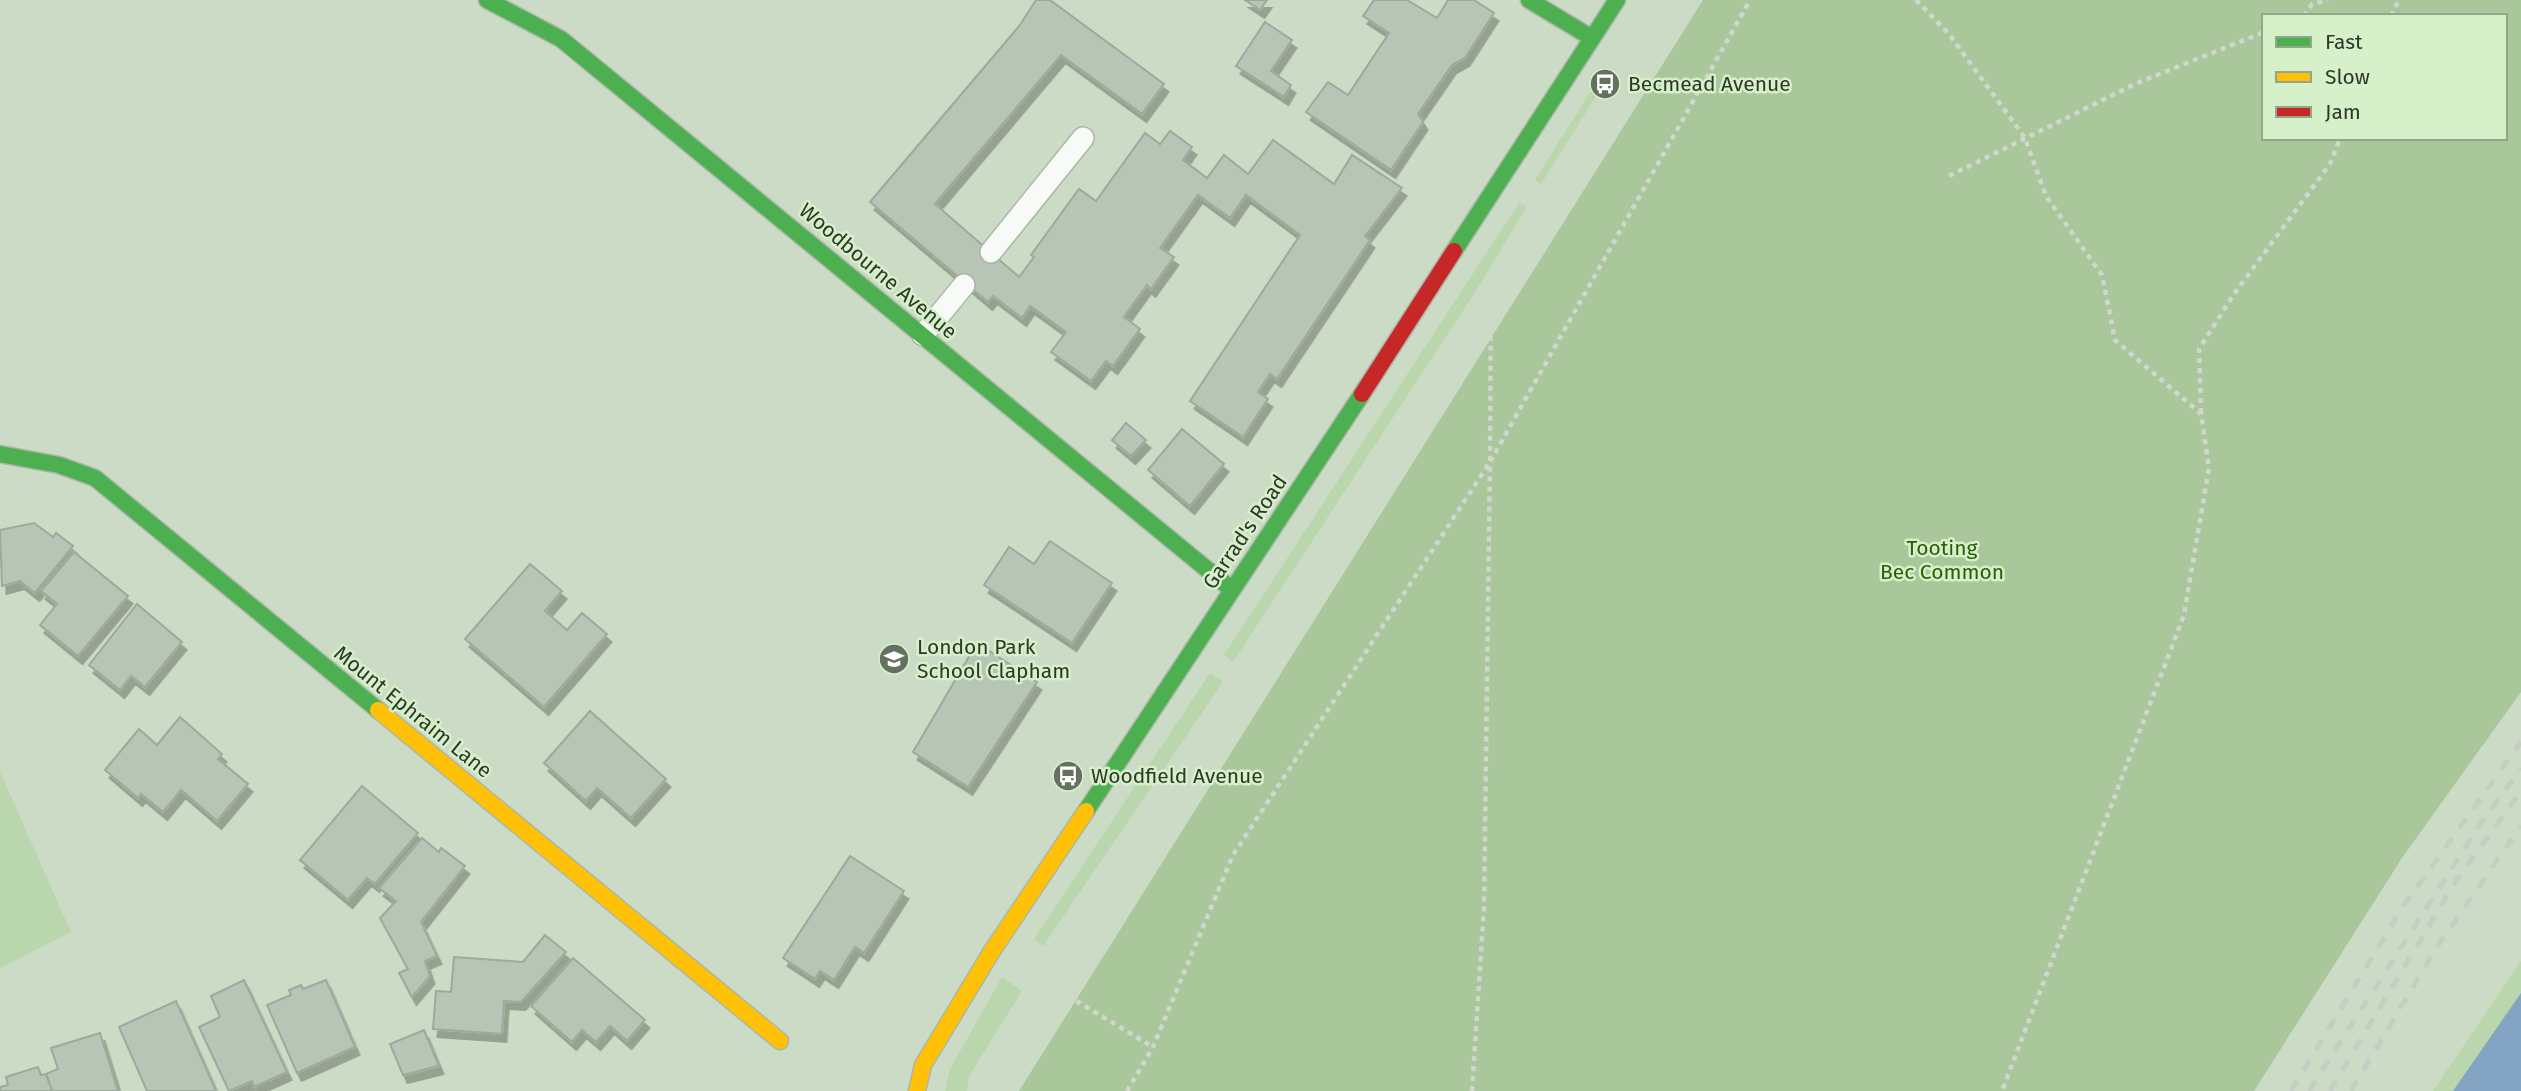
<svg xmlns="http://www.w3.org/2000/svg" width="2521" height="1091" font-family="'Fira Sans',sans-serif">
	<defs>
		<filter id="shadow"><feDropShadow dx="4.5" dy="8" stdDeviation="0" flood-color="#0004"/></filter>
	</defs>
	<rect width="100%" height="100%" fill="#ccdbc5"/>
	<!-- green -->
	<g fill="#bad6ad">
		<polygon points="1606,67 1611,72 1541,184 1535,180"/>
		<polygon points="1519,203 1527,206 1481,283 1233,662 1224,655"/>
		<polygon points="1210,673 1223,682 1043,946 1034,939"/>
		<polygon points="0,772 71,932 0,968"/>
		<polygon points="2521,961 2521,1091 2433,1091"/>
		<polygon points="1002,977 1022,991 969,1076 967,1091 945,1091 950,1069"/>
	</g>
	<!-- forest -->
	<path fill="#aac79c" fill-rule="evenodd" d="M 1703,0 L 2521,0 L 2521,692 L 2402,858 L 2254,1091 L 1019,1091 ZM 2264,16 L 2505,16 L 2505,138 L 2264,138 Z"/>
	<!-- water -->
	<polygon fill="#84a4c4" points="2521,993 2521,1091 2453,1091"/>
	<!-- building -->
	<g fill="#b6c5b5" stroke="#9caa9b" stroke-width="2" filter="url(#shadow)">
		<polygon points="1036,0 1050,0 1164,84 1142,114 1061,55 935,204 1019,277 1034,257 1031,255 1079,189 1096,201 1145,133 1160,144 1170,131 1192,147 1183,160 1207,178 1224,155 1248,174 1273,140 1334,184 1352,155 1402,188 1365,236 1370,240 1277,379 1270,374 1258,392 1268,399 1243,437 1190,401 1300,235 1246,195 1230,218 1198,195 1160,248 1174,257 1151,289 1147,285 1124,317 1140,329 1113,366 1106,361 1091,381 1051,352 1066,332 1030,306 1022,318 993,296 988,302 870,202 1020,25"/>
		<polygon points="1245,0 1267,0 1260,10"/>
		<polygon points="1374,0 1407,0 1437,18 1448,0 1474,0 1494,13 1465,58 1452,65 1418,114 1423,122 1391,170 1306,112 1328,82 1348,95 1389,33 1363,16"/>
		<polygon points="1265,22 1292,40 1271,71 1291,85 1284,97 1236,66"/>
		<polygon points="1126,423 1146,440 1131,456 1112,440"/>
		<polygon points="1182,429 1224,464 1190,506 1148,470"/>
		<polygon points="34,523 53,537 56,533 73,546 35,593 20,581 2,586 0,530"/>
		<polygon points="1050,541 1112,583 1072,643 984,585 1009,547 1034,564"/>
		<polygon points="74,552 128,596 78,656 40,625 57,604 41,591"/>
		<polygon points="530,564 562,591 545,611 567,630 582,613 607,634 544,707 465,639"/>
		<polygon points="137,604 182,642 145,687 131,676 120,690 89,665"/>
		<polygon points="977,643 1037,682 968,787 913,752"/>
		<polygon points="590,711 666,779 631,818 597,788 586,801 544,763"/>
		<polygon points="180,717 222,754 218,759 248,784 217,821 181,790 163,812 141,794 138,798 105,770 139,729 157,745"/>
		<polygon points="362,786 418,833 375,884 367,878 348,900 300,860"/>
		<polygon points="422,838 439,852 441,848 465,866 421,922 437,956 425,961 430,976 412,997 399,973 408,969 380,918 396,901 379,888"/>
		<polygon points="850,856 904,891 864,953 855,947 834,980 820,971 815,979 783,958"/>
		<polygon points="545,935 566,952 521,1002 504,1001 502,1034 433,1029 436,991 451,992 454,957 523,962"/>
		<polygon points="573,958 645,1020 627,1041 610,1026 596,1042 582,1030 572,1042 531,1006"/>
		<polygon points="244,980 287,1072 254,1087 252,1081 229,1091 199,1027 220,1017 211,996"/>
		<polygon points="326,980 355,1047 297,1073 267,1005 291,995 289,990 301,985 303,989"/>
		<polygon points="176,1001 216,1091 147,1091 119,1027"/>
		<polygon points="424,1030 439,1066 403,1075 390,1044"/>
		<polygon points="100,1033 118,1091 52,1091 46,1074 58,1069 51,1048"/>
		<polygon points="38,1067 41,1075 46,1074 52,1091 0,1091 0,1087 8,1085 6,1077"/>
	</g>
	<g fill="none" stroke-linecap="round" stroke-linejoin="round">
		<!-- lane casing -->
		<g stroke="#abb7a6" stroke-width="24">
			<g id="lane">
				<polyline points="991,252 1083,138"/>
				<polyline points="923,335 964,285"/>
			</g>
		</g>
		<!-- fast casing -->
		<g stroke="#abb7a6" stroke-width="19">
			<g id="fast">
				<polyline points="487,0 561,39 1231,589"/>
				<polyline points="1529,0 1592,38"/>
				<polyline points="1454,251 1617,0"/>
				<polyline points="0,454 59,465 95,478 378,710"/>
				<polyline points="1086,811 1362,394"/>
			</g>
		</g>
		<!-- slow casing -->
		<g stroke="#abb7a6" stroke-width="19">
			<g id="slow">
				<polyline points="378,710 780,1041"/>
				<polyline points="917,1091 923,1065 992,951 1086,811"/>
			</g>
		</g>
		<!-- jam casing -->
		<g stroke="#abb7a6" stroke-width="19">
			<polyline id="jam" points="1362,394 1454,251"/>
		</g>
		<!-- path -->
		<g stroke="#d1d6cf" stroke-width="4.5" stroke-dasharray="5 5" stroke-linecap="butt">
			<polyline points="1916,0 1949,34 2025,138 2046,196 2102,275 2115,340 2201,414 2209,468 2184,615 2002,1091"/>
			<polyline points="2304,16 2312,4 2328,0"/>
			<polyline points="2391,16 2399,0"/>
			<polyline points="1949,176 2135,84 2264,32"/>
			<polyline points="2201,413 2199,349 2234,294 2330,164 2340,138"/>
			<polyline points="1025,970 1153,1047"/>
			<polyline points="857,1091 858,1084"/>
			<polyline points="1127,1091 1153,1047 1233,855 1490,462 1491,279"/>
			<polyline points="1472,1091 1484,907 1490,462 1750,0"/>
		</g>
		<!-- lane -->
		<use href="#lane" stroke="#f7faf6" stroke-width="21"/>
		<!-- fast -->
		<use href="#fast" stroke="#4caf50" stroke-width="16"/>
		<!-- slow -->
		<use href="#slow" stroke="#ffc107" stroke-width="16"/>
		<!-- jam -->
		<use href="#jam" stroke="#c62828" stroke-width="16"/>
		<!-- rail -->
		<g stroke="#c7ccc5" stroke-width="5" stroke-dasharray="12 12" stroke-linecap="butt">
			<polyline points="2291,1091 2402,908 2521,742"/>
			<polyline points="2309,1091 2477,829 2521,768"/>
			<polyline points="2330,1091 2456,881 2521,791"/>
			<polyline points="2351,1091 2437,947 2521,826"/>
		</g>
	</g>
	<!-- icons -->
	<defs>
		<g id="bus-disc" transform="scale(1.575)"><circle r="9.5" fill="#657160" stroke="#d6f0ca"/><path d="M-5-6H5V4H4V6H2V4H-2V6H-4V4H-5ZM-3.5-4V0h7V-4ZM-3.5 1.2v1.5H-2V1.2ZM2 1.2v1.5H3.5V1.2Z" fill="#fff"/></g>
		<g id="school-disc" transform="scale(1.575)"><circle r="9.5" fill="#657160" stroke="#d6f0ca"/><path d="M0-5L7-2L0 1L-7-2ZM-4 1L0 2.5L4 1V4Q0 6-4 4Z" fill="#fff"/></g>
	</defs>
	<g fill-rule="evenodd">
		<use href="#bus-disc" x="1605" y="84"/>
		<use href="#school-disc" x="894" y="659"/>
		<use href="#bus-disc" x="1068" y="776"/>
	</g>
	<g text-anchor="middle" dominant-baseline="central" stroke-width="5" stroke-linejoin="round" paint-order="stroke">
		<!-- poi labels -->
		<g font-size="21" fill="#2e3829" stroke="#d6f0ca" text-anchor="start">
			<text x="1628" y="84">Becmead Avenue</text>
			<text x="917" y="647">London Park<tspan x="917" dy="24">School Clapham</tspan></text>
			<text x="1091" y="776">Woodfield Avenue</text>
		</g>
		<!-- street labels -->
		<g font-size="21" fill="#2e3829" stroke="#d6f0ca">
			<text transform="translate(878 271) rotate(40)">Woodbourne Avenue</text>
			<text transform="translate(1245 532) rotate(-56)">Garrad's Road</text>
			<text transform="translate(413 712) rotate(39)">Mount Ephraim Lane</text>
		</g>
		<!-- park labels -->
		<g font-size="21" fill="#2d5d07" stroke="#d6f0ca">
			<text x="1942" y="548">Tooting<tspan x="1942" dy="24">Bec Common</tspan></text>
		</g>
	</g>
	<!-- legend -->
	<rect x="2262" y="14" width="245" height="126" fill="#d6f0ca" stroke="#93a68a" stroke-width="2"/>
	<rect x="2276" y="37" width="35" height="10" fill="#4caf50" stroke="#93a68a" stroke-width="2"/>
	<text x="2325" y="49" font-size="21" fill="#2e3829">Fast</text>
	<rect x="2276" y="72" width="35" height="10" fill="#ffc107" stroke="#93a68a" stroke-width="2"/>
	<text x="2325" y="84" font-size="21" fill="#2e3829">Slow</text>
	<rect x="2276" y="107" width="35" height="10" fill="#c62828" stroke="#93a68a" stroke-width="2"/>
	<text x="2325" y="119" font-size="21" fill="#2e3829">Jam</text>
</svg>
